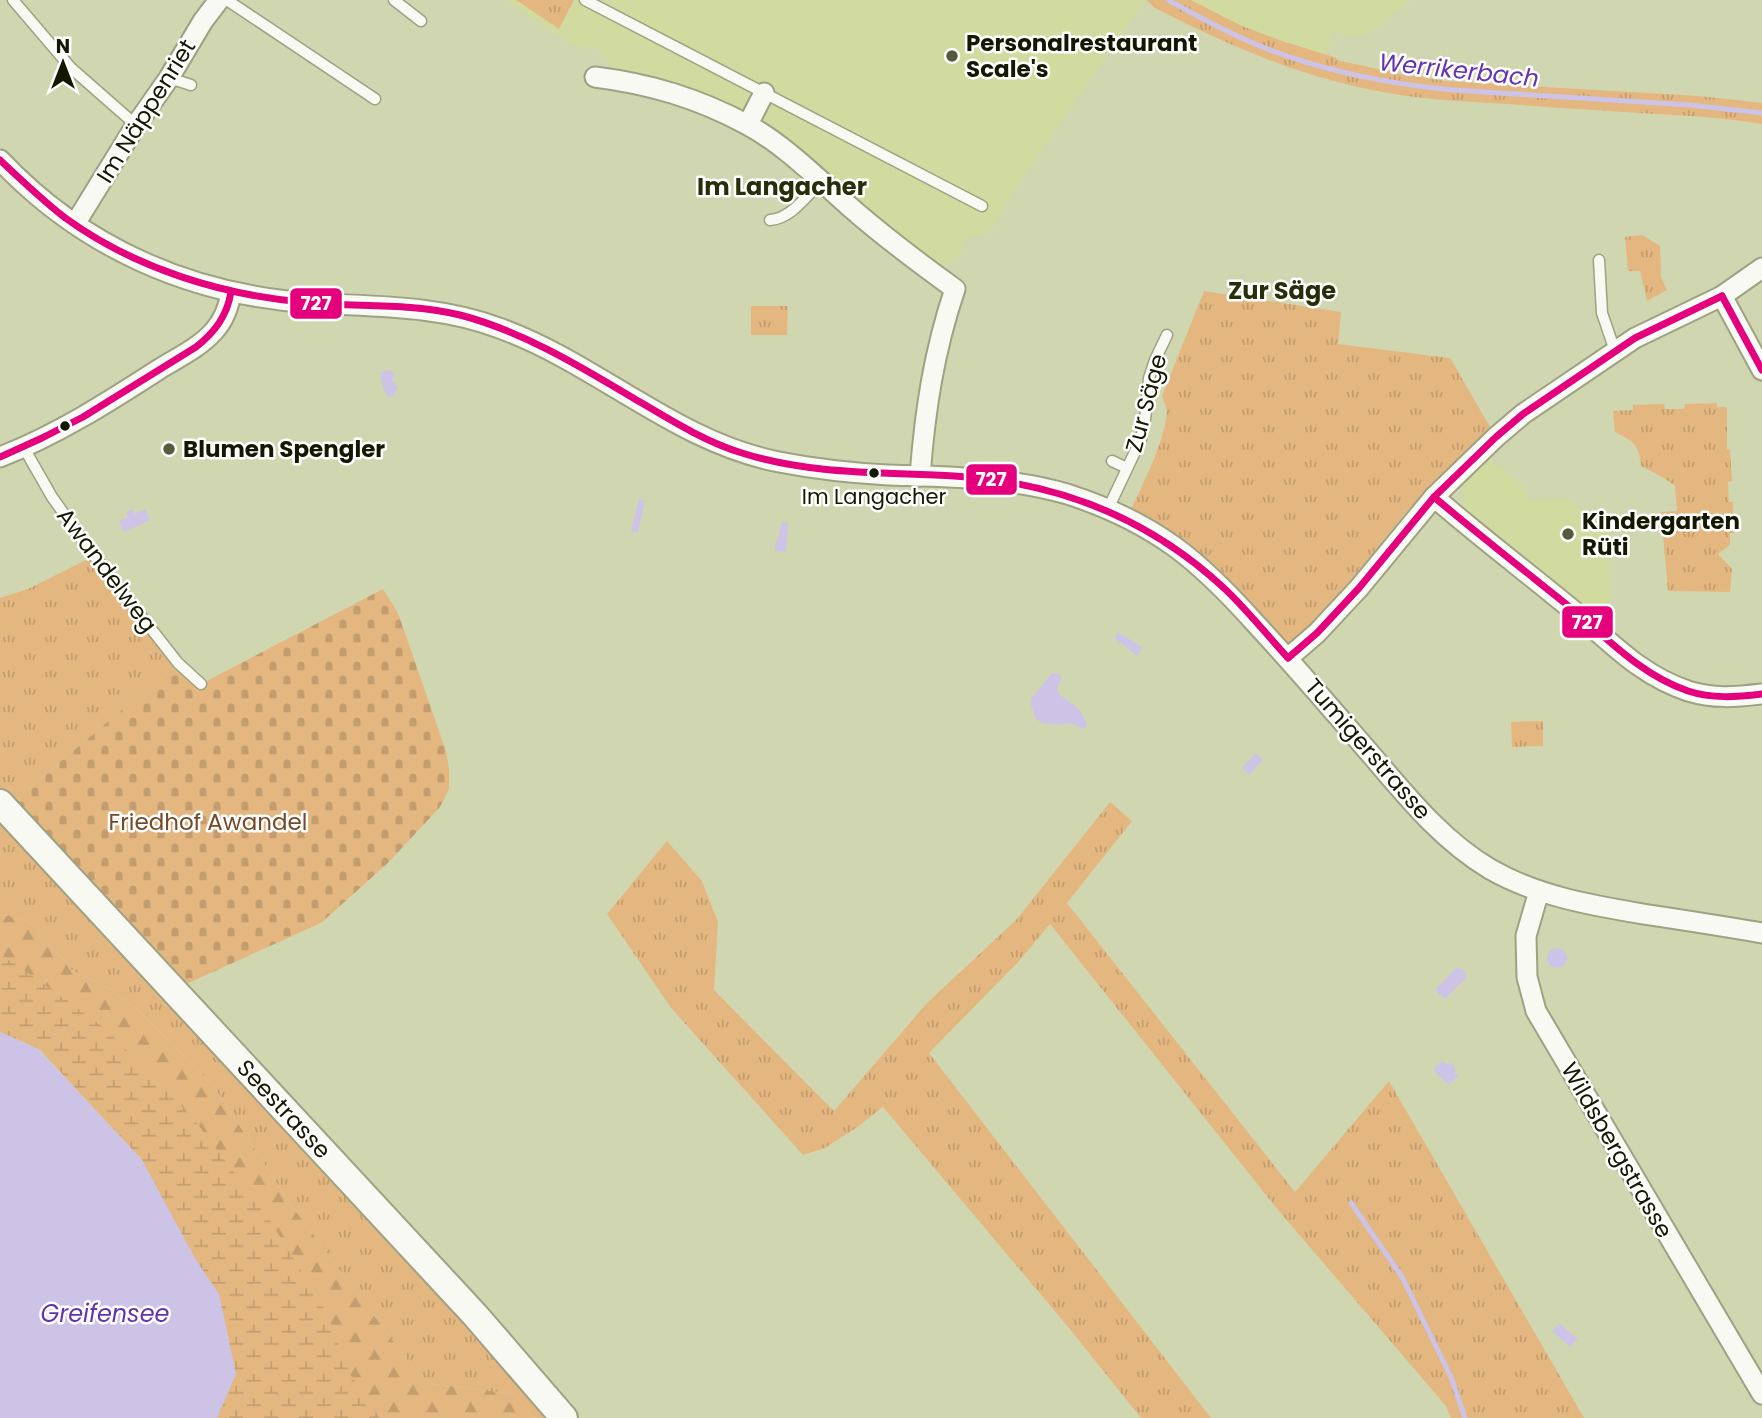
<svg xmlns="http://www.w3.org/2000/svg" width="1762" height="1418" font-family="Poppins,sans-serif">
	<defs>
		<pattern id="grass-tufts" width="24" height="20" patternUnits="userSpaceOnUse" patternTransform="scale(1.75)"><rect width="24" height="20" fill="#e4b781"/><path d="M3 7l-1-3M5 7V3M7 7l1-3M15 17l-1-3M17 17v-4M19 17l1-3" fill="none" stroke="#c39d6e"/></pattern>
		<pattern id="forest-firs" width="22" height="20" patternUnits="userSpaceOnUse" patternTransform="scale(1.75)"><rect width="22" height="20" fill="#e4b781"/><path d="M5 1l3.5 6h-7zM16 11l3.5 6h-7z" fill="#c39d6e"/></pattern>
		<pattern id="wetland-marsh" width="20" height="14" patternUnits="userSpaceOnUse" patternTransform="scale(1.75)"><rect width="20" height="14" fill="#e4b781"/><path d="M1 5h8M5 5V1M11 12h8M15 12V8" fill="none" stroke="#c39d6e"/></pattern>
		<pattern id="cemetery-stones" width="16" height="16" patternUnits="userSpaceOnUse" patternTransform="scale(1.75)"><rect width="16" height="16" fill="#e4b781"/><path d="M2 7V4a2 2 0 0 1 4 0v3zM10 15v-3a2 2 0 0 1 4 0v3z" fill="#c39d6e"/></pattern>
	</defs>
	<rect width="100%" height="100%" fill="#d0d7b0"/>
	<!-- built -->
	<g fill="#d1dba0">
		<polygon points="505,0 1145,0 1016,188 988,234 968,236 961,251 955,259 946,264 936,264 896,237 809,158 617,74 596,47 573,46"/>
		<polygon points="1191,0 1412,0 1364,36 1350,36 1333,31 1326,55 1282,41 1242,26"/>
		<polygon points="1487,457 1527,490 1528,500 1567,498 1607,532 1610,599 1594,617 1465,508 1463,481"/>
	</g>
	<!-- grass -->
	<g fill="url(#grass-tufts)">
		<polygon points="516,0 574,0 559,29"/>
		<path d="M 1146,0 L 1191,0 L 1242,26 L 1282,41 L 1337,58 L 1336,60 L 1401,74 L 1445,81 L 1699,96 L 1754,102 L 1762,103 L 1762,124 C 1727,118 1691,116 1656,114 C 1606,111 1556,108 1507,104 C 1471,102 1435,100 1400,95 C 1310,81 1235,49 1155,8 Z"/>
		<polygon points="1642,235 1660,246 1661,277 1667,290 1647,301 1640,271 1628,271 1625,237"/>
		<path d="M 1204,291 L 1341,312 L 1338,344 L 1450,358 L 1496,437 L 1420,513 L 1411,506 L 1351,580 L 1359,588 L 1288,658 L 1217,581 L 1127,518 C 1138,494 1171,431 1166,407 C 1165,403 1163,400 1162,396 Z"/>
		<polygon points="751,306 788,306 787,335 751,335"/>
		<path d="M 1717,403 L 1717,407 L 1727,407 L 1727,449 L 1730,450 L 1732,481 L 1728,482 L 1729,502 L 1733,502 L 1734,533 L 1730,533 L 1730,545 L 1718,554 L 1732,569 L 1730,592 L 1668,591 L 1661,512 L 1677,511 L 1675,486 L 1664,478 L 1641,466 C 1639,444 1634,442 1615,432 L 1613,411 L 1633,410 L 1633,405 L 1664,404 L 1665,409 L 1684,409 L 1685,404 Z"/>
		<polygon points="94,556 178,663 5,808 173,990 549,1418 534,1418 514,1394 434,1384 417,1373 291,1205 214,1087 142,1014 110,989 73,971 30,922 0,914 0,598 28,589"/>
		<polygon points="1543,721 1543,746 1512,747 1511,722"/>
		<polygon points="1110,802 1132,821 1067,903 1295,1192 1389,1081 1584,1418 1451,1418 1446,1406 1278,1210 1050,924 1020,960 929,1053 1211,1418 1141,1418 1069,1328 883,1107 856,1128 825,1148 803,1155 671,1008 607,914 667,841 702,881 718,922 714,990 834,1111 927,1003 1017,919"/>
	</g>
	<!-- forest -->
	<polygon fill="url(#forest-firs)" points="0,914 30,922 73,971 110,989 142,1014 214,1087 291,1205 417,1373 434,1384 514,1394 534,1418 379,1418 0,973"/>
	<!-- wetland -->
	<polygon fill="url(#wetland-marsh)" points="0,956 14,963 106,1029 193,1118 271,1222 327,1313 350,1374 380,1418 135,1418 147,1205 154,1183 142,1160 39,1049 0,1032"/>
	<!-- cemetery -->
	<polygon fill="url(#cemetery-stones)" points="383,589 398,613 446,751 449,768 449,789 440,807 389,862 321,923 173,990 5,808 178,663 201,684"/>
	<!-- water -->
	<g fill="#ccc3e6">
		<path d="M 392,370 L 395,376 L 392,378 L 398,389 L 391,398 C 382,394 382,381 380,372 Z"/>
		<polygon points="639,499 645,501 638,533 631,531"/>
		<polygon points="133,509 135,514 145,509 150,520 124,532 119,521 128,517 126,512"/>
		<polygon points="781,523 788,523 786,552 775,551 776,542 778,541"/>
		<polygon points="1118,632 1143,648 1137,656 1115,638"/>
		<path d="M 1052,673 L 1060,674 C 1063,679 1059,684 1057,689 C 1063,703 1081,702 1087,725 L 1084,729 L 1070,723 L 1057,725 L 1042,723 L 1036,719 L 1031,705 L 1031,699 Z"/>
		<polygon points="1256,753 1263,760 1249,775 1242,768"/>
		<circle cx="1557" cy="958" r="10"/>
		<polygon points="1457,967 1460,970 1461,968 1466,973 1464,974 1467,977 1445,999 1435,990"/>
		<polygon points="0,1032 38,1049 142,1160 196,1260 219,1294 236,1374 217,1418 0,1418"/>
		<polygon points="1442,1061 1447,1064 1451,1063 1455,1067 1455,1072 1458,1076 1449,1085 1433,1070"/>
		<polygon points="1559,1323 1578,1339 1570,1347 1552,1331"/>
	</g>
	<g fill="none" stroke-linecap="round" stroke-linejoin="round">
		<!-- stream -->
		<g stroke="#ccc3e6" stroke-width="5">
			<path d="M 1168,0 C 1201,18 1234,36 1270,50 C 1329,72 1390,84 1453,90 L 1690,105 L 1762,113"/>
			<polyline points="1351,1203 1402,1277 1451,1377 1465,1418"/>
		</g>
		<!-- lane casing -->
		<g stroke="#9da283" stroke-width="13">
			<g id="lane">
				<polyline points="13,0 71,68 136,125"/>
				<polyline points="227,0 375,99"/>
				<polyline points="394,0 421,21"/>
				<polyline points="585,0 982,206"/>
				<polyline points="169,78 191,85"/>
				<path d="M 770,220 C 791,219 807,195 821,182"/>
				<polyline points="1599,260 1602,313 1615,351"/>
				<polyline points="24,448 52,497 94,556 178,663 201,684"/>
				<polyline points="1112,461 1127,468"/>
				<polyline points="1108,509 1141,439 1145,420 1149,378 1155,360 1167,335"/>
			</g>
		</g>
		<!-- street casing -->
		<g stroke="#9da283" stroke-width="23">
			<g id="street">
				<path d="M 595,77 C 650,84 697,98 746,124 C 784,144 818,179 850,207 C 883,236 919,263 955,289 C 934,351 925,410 920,476"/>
				<polyline points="748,124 764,93"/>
				<path d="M 0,160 C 83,248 191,295 311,303 C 375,307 439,305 499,328 C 597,363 675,442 779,462 C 815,469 851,473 888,475 C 948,477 1009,477 1067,494 C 1105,506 1143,524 1175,547 C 1205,569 1230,595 1255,623 C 1296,667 1335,713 1374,758 C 1409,799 1443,841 1490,869 C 1537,896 1590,905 1643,914 C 1683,920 1722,926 1762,933"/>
				<polyline points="75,224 136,125 169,78 203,21 219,0"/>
				<polyline points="1722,296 1762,370"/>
				<path d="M 0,457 C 57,435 110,401 161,368 C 179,357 200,347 214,331 C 224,320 229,306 231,292"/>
				<path d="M 1434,497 C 1480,537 1528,573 1575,612 C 1612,643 1640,675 1688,691 C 1714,699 1735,697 1762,694"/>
				<polyline points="1288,658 1317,633 1359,588 1434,497 1496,437 1523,414 1635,338 1722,296 1762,268"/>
				<polyline points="1539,891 1526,936 1527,977 1536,1011 1762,1394"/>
			</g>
		</g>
		<!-- secondary casing -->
		<g stroke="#9da283" stroke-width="30">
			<polyline id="secondary" points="0,803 475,1315 564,1418"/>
		</g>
		<!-- lane -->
		<use href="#lane" stroke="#f8f9f3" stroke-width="10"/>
		<!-- street -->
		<use href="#street" stroke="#f8f9f3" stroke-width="19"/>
		<!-- secondary -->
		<use href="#secondary" stroke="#f8f9f3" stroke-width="26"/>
		<!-- bus-1 casing -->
		<g stroke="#fff" stroke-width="12">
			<g id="bus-1">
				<path d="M 0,160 C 21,180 41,199 64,217 C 135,269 224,296 311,303 C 361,307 411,303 460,315 C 525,332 583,368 640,402 C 672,421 706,442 742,453 C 811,475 883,472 954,476 C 1058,482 1149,518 1225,589 C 1248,611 1267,635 1288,658"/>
				<polyline points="1722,296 1762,370"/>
				<path d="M 0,457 L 42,438 L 83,417 L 196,347 C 215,332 227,316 231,292"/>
				<path d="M 1434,497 C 1479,535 1525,571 1571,608 C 1608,639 1641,675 1688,691 C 1712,699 1737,697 1762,694"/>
				<polyline points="1288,658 1317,633 1359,588 1434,497 1496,437 1523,414 1635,338 1722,296"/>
			</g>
		</g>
		<!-- bus-1 -->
		<use href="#bus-1" stroke="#e5007d" stroke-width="7"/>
	</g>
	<!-- markers -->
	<g fill="#565b3e" stroke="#fff" stroke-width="2.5">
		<circle cx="952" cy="56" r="7"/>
		<circle cx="169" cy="449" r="7"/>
		<circle cx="1568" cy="534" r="7"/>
	</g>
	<g fill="#141800" stroke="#fff" stroke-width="2.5">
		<circle cx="65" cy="426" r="6"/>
		<circle cx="874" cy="473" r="6"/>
	</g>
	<g text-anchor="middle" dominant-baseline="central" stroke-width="5" stroke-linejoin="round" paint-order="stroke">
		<!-- bus labels -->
		<g font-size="21" fill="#141800" stroke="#fff">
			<text x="874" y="496">Im Langacher</text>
		</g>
		<!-- poi labels -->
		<g font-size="23" font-weight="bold" fill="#141800" stroke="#fff" text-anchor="start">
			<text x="966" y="43">Personalrestaurant<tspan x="966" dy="26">Scale's</tspan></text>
			<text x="183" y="449">Blumen Spengler</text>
			<text x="1582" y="521">Kindergarten<tspan x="1582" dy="26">Rüti</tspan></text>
		</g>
		<!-- street labels -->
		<g font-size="23" fill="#141800" stroke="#fff">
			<text transform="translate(146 111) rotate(-58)">Im Näppenriet</text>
			<text transform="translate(1146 403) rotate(-75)">Zur Säge</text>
			<text transform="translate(107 570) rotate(53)">Awandelweg</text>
			<text transform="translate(1368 749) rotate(49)">Tumigerstrasse</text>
			<text transform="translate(284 1109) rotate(47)">Seestrasse</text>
			<text transform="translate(1617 1150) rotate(60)">Wildsbergstrasse</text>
		</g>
		<!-- park labels -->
		<g font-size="23" fill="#754a29" stroke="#fff">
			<text x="208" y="822">Friedhof Awandel</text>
		</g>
		<!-- water labels -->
		<g font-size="24" font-style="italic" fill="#6433b0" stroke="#fff">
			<text transform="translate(1459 70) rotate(6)">Werrikerbach</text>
			<text x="105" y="1313">Greifensee</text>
		</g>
		<!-- neighbourhood labels -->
		<g font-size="24" font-weight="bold" fill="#292e0a" stroke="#fff">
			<text x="782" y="186">Im Langacher</text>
			<text x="1282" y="290">Zur Säge</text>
		</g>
	</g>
	<g stroke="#fff" stroke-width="2.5">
		<rect x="289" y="287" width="54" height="33" rx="7" fill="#e5007d"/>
		<rect x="965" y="463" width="53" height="33" rx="7" fill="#e5007d"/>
		<rect x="1561" y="605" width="53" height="34" rx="7" fill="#e5007d"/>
	</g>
	<g font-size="19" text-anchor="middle" font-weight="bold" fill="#fff">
		<text x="316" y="310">727</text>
		<text x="991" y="486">727</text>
		<text x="1587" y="629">727</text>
	</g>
	<!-- north arrow -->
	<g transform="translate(63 63)" stroke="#ffffff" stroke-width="5" paint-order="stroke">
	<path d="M0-5L12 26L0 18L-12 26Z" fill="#141800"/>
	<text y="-10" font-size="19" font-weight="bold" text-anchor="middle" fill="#141800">N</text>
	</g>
</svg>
